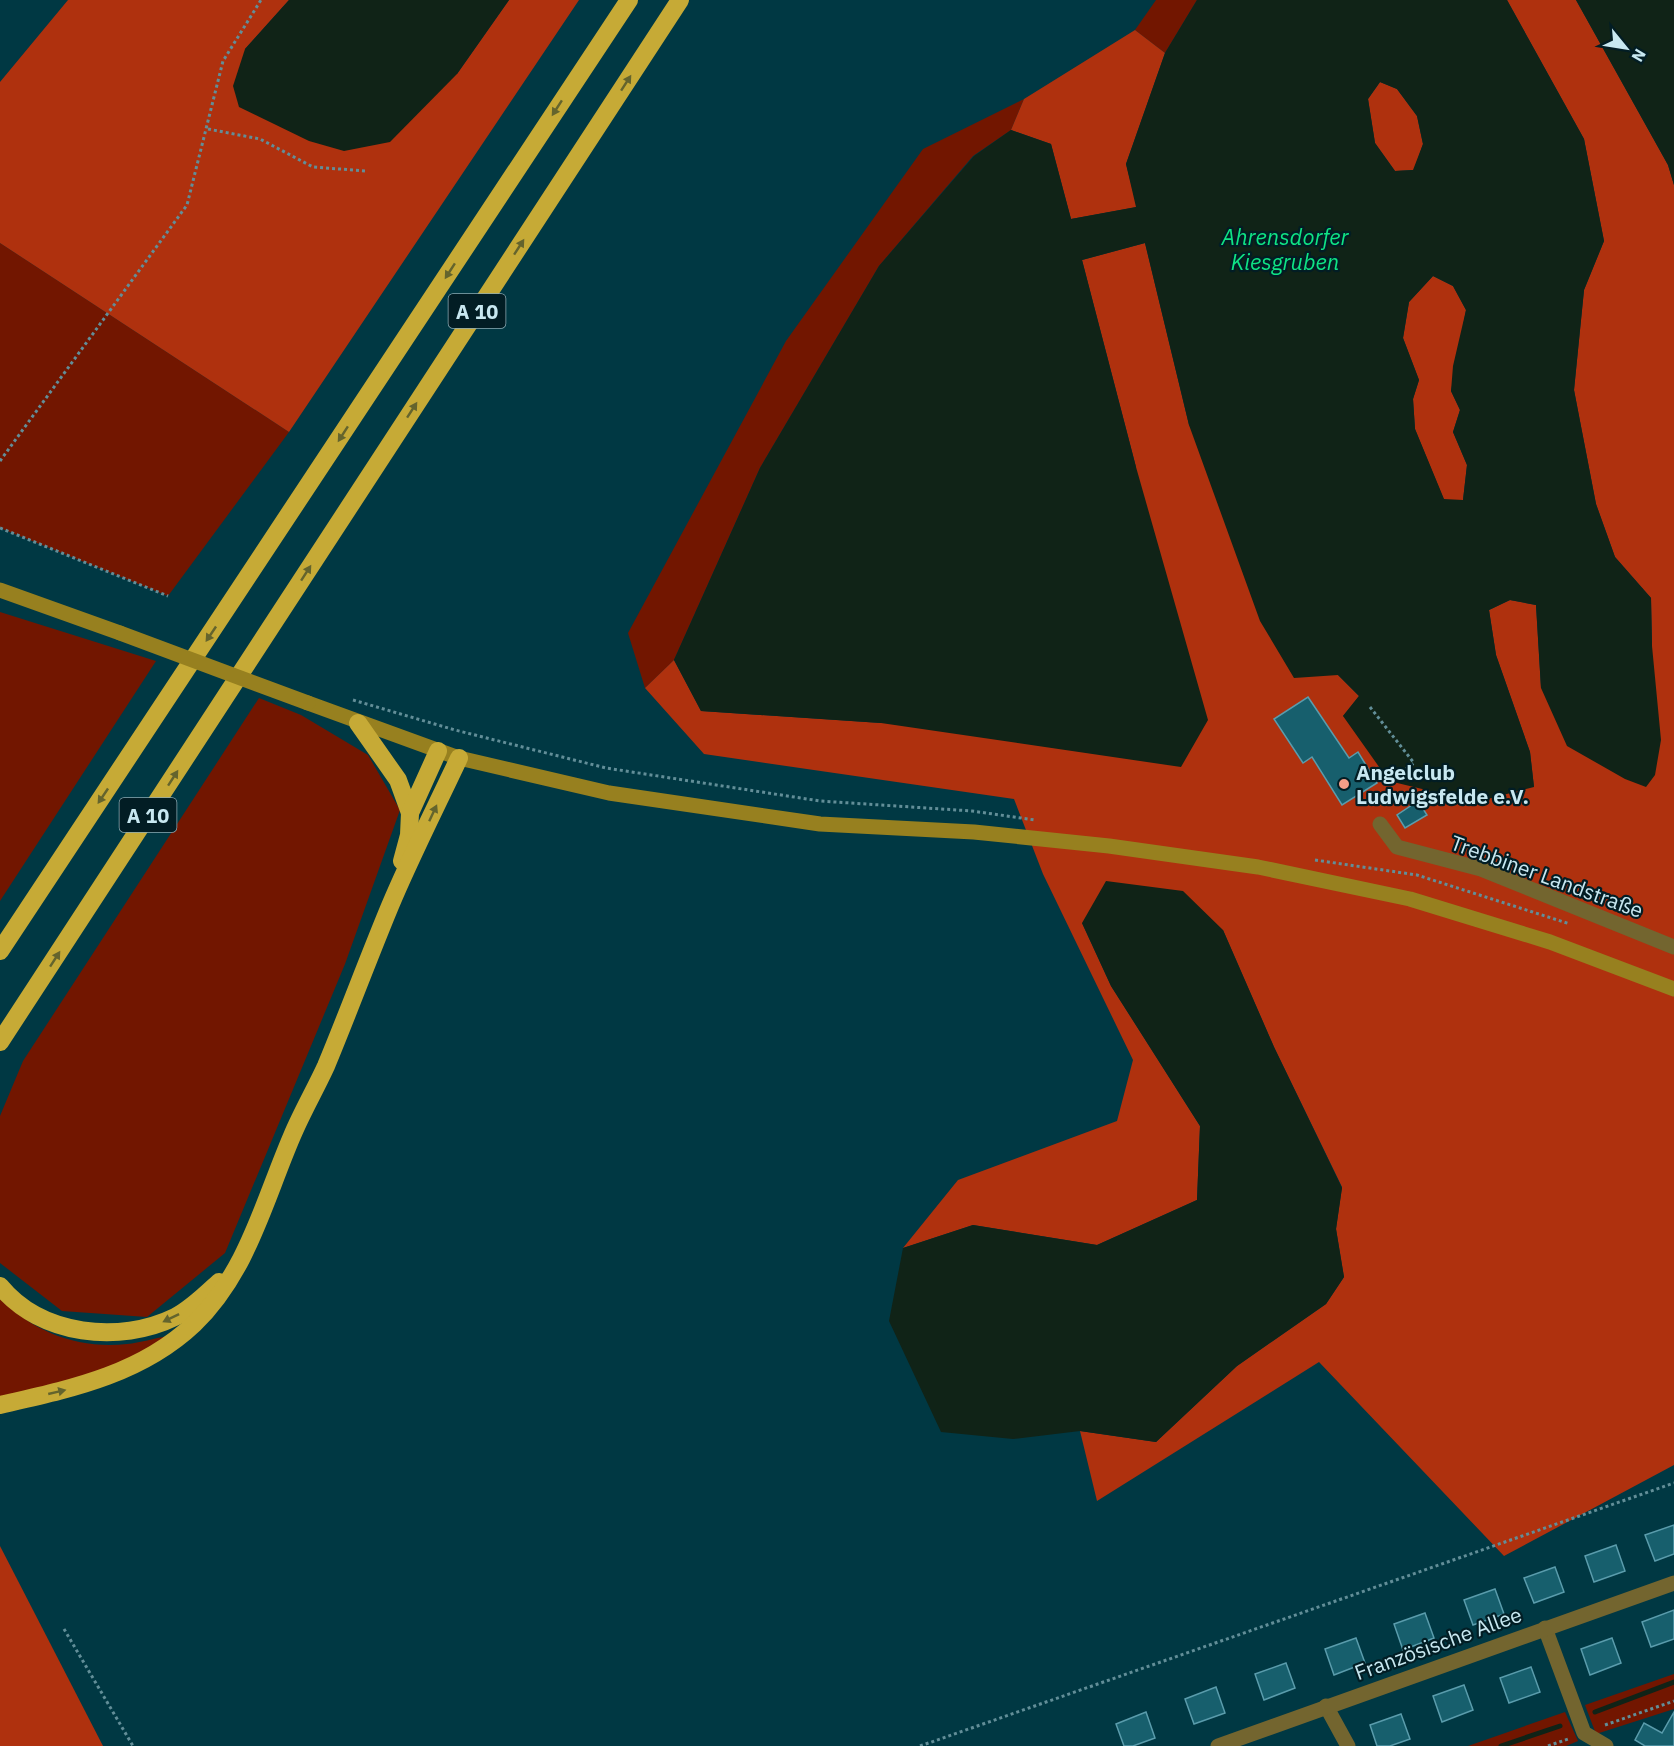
<svg xmlns="http://www.w3.org/2000/svg" width="1674" height="1746" font-family="'IBM Plex Sans',sans-serif">
	<rect width="100%" height="100%" fill="#003843"/>
	<!-- green -->
	<g fill="#721600">
		<polygon points="1156,0 1197,0 1165,53 1135,30"/>
		<polygon points="1024,99 1011,130 973,156 879,266 760,468 674,660 645,688 628,633 786,341 923,149"/>
		<polygon points="0,243 289,432 168,596 0,528"/>
		<polygon points="0,612 156,661 0,901"/>
		<polygon points="259,698 301,715 368,755 400,810 345,964 225,1253 147,1317 62,1311 0,1263 0,1116 23,1061"/>
		<path d="M 0,1299 C 36,1333 78,1349 127,1344 C 140,1343 154,1338 168,1336 L 127,1362 L 95,1374 L 0,1397 Z"/>
		<polygon points="1674,1674 1674,1709 1596,1734 1585,1705"/>
		<polygon points="1565,1712 1578,1741 1566,1746 1468,1746"/>
	</g>
	<!-- forest -->
	<g fill="#af310e">
		<polygon points="68,0 289,0 245,49 457,74 509,0 579,0 289,432 0,243 0,82"/>
		<polygon points="1507,0 1576,0 1668,165 1674,185 1674,1465 1504,1556 1319,1362 1097,1501 1080,1431 1156,1442 1237,1366 1326,1304 1344,1277 1336,1229 1342,1187 1274,1047 1223,930 1082,923 1111,986 1200,1126 1197,1200 1097,1245 973,1225 903,1248 958,1180 1117,1121 1133,1060 1043,874 1014,799 704,754 645,688 674,660 701,711 881,723 1136,467 1082,260 1145,243 1189,425 1338,675 1359,696 1343,716 1534,787 1530,752 1496,655 1489,610 1510,600 1536,605 1541,688 1652,646 1651,598 1615,557 1596,504 1574,390 1584,290 1604,241 1584,139"/>
		<polygon points="1135,30 1165,53 1126,164 1137,207 1071,219 1051,144 1011,130 1024,99"/>
		<polygon points="1380,82 1397,89 1417,116 1423,144 1414,170 1395,171 1375,143 1368,99"/>
		<polygon points="1433,276 1453,286 1466,310 1451,391 1460,410 1453,432 1467,465 1463,500 1444,500 1415,429 1413,399 1419,380 1403,338 1409,302"/>
		<polygon points="0,1546 103,1746 0,1746"/>
	</g>
	<!-- water -->
	<g fill="#102317" fill-rule="evenodd">
		<polygon points="289,0 509,0 457,74 390,142 344,151 309,141 239,107 233,86 245,49"/>
		<path d="M 1197,0 L 1507,0 L 1584,139 L 1604,241 L 1584,290 L 1574,390 L 1596,504 L 1615,557 L 1651,598 L 1652,646 L 1661,740 L 1655,775 L 1646,787 L 1625,779 L 1567,746 L 1541,688 L 1536,605 L 1510,600 L 1489,610 L 1496,655 L 1530,752 L 1534,787 L 1476,802 L 1389,781 L 1343,716 L 1359,696 L 1338,675 L 1294,678 L 1260,621 L 1189,425 L 1145,243 L 1082,260 L 1136,467 L 1208,720 L 1181,767 L 881,723 L 701,711 L 674,660 L 760,468 L 879,266 L 974,156 L 1011,130 L 1051,144 L 1071,219 L 1136,207 L 1126,164 L 1165,53 ZM 1380,82 L 1397,89 L 1417,116 L 1423,144 L 1413,170 L 1395,171 L 1375,143 L 1368,99 ZM 1433,276 L 1453,286 L 1466,310 L 1453,366 L 1451,391 L 1460,410 L 1453,432 L 1467,465 L 1463,500 L 1444,499 L 1415,429 L 1413,399 L 1419,380 L 1403,338 L 1409,302 Z"/>
		<polygon points="1576,0 1674,0 1674,185 1668,165"/>
		<polygon points="1106,881 1183,891 1223,930 1274,1047 1342,1188 1336,1229 1344,1277 1326,1304 1237,1366 1156,1442 1080,1431 1013,1439 941,1432 889,1321 903,1248 973,1225 1097,1245 1197,1200 1200,1126 1111,986 1082,923"/>
	</g>
	<g fill="none" stroke-linecap="round" stroke-linejoin="round">
		<!-- stream -->
		<g stroke="#102317" stroke-width="5">
			<polyline points="1595,1712 1674,1682"/>
			<polyline points="1501,1746 1560,1726"/>
		</g>
	</g>
	<!-- building -->
	<g fill="#175f6d" stroke="#5a9cac" stroke-width="1.5">
		<polygon points="1308,697 1349,758 1358,752 1377,783 1342,805 1312,757 1303,763 1274,719"/>
		<polygon points="1418,801 1427,815 1405,828 1397,815"/>
		<polygon points="1674,1525 1674,1554 1655,1561 1645,1535"/>
		<polygon points="1616,1545 1625,1571 1594,1582 1585,1556"/>
		<polygon points="1555,1567 1564,1592 1534,1603 1524,1578"/>
		<polygon points="1495,1589 1504,1614 1473,1625 1464,1600"/>
		<polygon points="1674,1610 1674,1639 1651,1647 1642,1622"/>
		<polygon points="1425,1613 1434,1638 1403,1650 1394,1624"/>
		<polygon points="1356,1638 1365,1663 1334,1675 1325,1649"/>
		<polygon points="1612,1638 1621,1663 1590,1675 1581,1649"/>
		<polygon points="1286,1663 1295,1688 1264,1700 1255,1674"/>
		<polygon points="1531,1667 1540,1692 1509,1703 1500,1678"/>
		<polygon points="1464,1685 1473,1710 1442,1722 1433,1696"/>
		<polygon points="1216,1687 1225,1713 1194,1724 1185,1699"/>
		<polygon points="1146,1712 1155,1738 1133,1746 1124,1746 1116,1724"/>
		<polygon points="1674,1712 1674,1746 1645,1746 1635,1740 1644,1723 1662,1733"/>
		<polygon points="1401,1714 1410,1739 1390,1746 1377,1746 1370,1725"/>
	</g>
	<g fill="none" stroke-linecap="round" stroke-linejoin="round">
		<!-- path -->
		<g stroke="#628e98" stroke-width="3" stroke-dasharray="3 3" stroke-linecap="butt">
			<polyline points="208,129 260,139 313,167 366,171"/>
			<polyline points="0,461 187,205 223,61 261,0"/>
			<polyline points="0,528 168,596"/>
			<polyline points="353,700 455,730 606,768 820,801 972,811 1035,820"/>
			<polyline points="1370,707 1414,763 1389,781"/>
			<polyline points="1315,860 1417,875 1570,924"/>
			<polyline points="64,1629 133,1746"/>
			<polyline points="1605,1725 1674,1701"/>
			<polyline points="920,1746 1674,1483"/>
			<polyline points="1548,1746 1568,1739"/>
		</g>
		<!-- minor -->
		<g stroke="#73652f" stroke-width="15">
			<polyline points="1380,824 1397,847 1481,869 1674,947"/>
			<polyline points="1545,1628 1584,1733 1606,1746"/>
			<polyline points="1326,1706 1348,1746"/>
			<polyline points="1218,1746 1674,1583"/>
		</g>
		<!-- secondary -->
		<g stroke="#97801f" stroke-width="15">
			<polyline points="0,590 120,633"/>
			<polyline points="308,703 459,758 609,793 820,824 974,832 1109,846 1258,867 1410,899 1550,942 1674,989"/>
		</g>
		<!-- motorway -->
		<g stroke="#c6aa36" stroke-width="18">
			<polyline points="358,723 398,780 410,813"/>
			<polyline points="402,861 409,835 410,813 438,751"/>
			<polyline points="0,951 629,0"/>
			<polyline points="0,1042 680,0"/>
			<path d="M 0,1286 C 41,1336 120,1344 175,1317 C 191,1309 206,1294 219,1282"/>
			<path d="M 0,1405 C 70,1389 140,1375 194,1324 C 247,1273 264,1201 292,1136 C 302,1112 315,1090 326,1066 C 348,1013 368,959 390,906 C 411,856 436,807 459,758"/>
		</g>
		<!-- secondary-bridge -->
		<polyline stroke="#97801f" stroke-width="15" points="120,633 308,703"/>
	</g>
	<!-- one-way arrows -->
	<defs><path id="oneway-solid" d="M-6-.8H1V-3.2L6.5 0L1 3.2V.8H-6Z" transform="scale(1.5)"/></defs>
	<g fill="#64642d">
		<use href="#oneway-solid" transform="translate(626 83) rotate(-57)"/>
		<use href="#oneway-solid" transform="translate(557 108) rotate(123)"/>
		<use href="#oneway-solid" transform="translate(519 247) rotate(-57)"/>
		<use href="#oneway-solid" transform="translate(450 271) rotate(123)"/>
		<use href="#oneway-solid" transform="translate(412 410) rotate(-57)"/>
		<use href="#oneway-solid" transform="translate(343 434) rotate(123)"/>
		<use href="#oneway-solid" transform="translate(306 573) rotate(-57)"/>
		<use href="#oneway-solid" transform="translate(211 634) rotate(124)"/>
		<use href="#oneway-solid" transform="translate(173 778) rotate(-57)"/>
		<use href="#oneway-solid" transform="translate(103 796) rotate(124)"/>
		<use href="#oneway-solid" transform="translate(433 813) rotate(-65)"/>
		<use href="#oneway-solid" transform="translate(55 959) rotate(-57)"/>
		<use href="#oneway-solid" transform="translate(171 1318) rotate(154)"/>
		<use href="#oneway-solid" transform="translate(57 1392) rotate(-13)"/>
	</g>
	<!-- markers -->
	<circle fill="#f49e88" stroke="#021d24" stroke-width="2" cx="1344" cy="784" r="6"/>
	<g text-anchor="middle" dominant-baseline="central" stroke-width="4.5" stroke-linejoin="round" paint-order="stroke">
		<!-- shield labels -->
		<g fill="#021d24" stroke="#8dabb4" stroke-width="1.5">
			<rect x="448.5" y="294" width="57" height="34" rx="4.5"/>
			<rect x="119.5" y="798" width="57" height="34" rx="4.5"/>
		</g>
		<g font-size="20" font-weight="bold" fill="#c8e8f1">
			<text x="477" y="311">A 10</text>
			<text x="148" y="815">A 10</text>
		</g>
		<!-- poi labels -->
		<g font-size="21" font-weight="bold" fill="#c8e8f1" stroke="#021d24" text-anchor="start">
			<text x="1356" y="772">Angelclub<tspan x="1356" dy="24">Ludwigsfelde e.V.</tspan></text>
		</g>
		<!-- street labels -->
		<g font-size="21" fill="#c8e8f1" stroke="#021d24">
			<text transform="translate(1547 876) rotate(20)">Trebbiner Landstraße</text>
			<text transform="translate(1438 1643) rotate(-20)">Französische Allee</text>
		</g>
		<!-- water labels -->
		<g font-size="22" font-style="italic" fill="#0fe485" stroke="#021d24">
			<text x="1285" y="236">Ahrensdorfer<tspan x="1285" dy="25">Kiesgruben</tspan></text>
		</g>
	</g>
	<!-- north arrow -->
	<g transform="translate(1626 48) rotate(120)" stroke="#021d24" stroke-width="4.5" paint-order="stroke">
	<path d="M0-4.5L10 22L0 15L-10 22Z" fill="#c8e8f1"/>
	<text y="-9" font-size="16" font-weight="bold" text-anchor="middle" fill="#c8e8f1">N</text>
	</g>
</svg>
